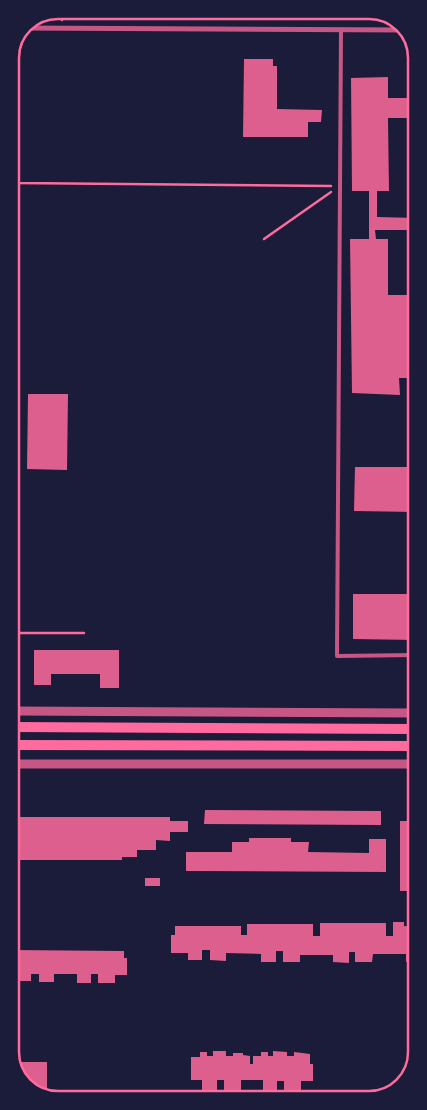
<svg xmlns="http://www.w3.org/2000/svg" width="427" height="1110" font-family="'Noto Serif',serif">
	<rect width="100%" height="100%" fill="#1b1b3a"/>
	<!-- building -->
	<g fill="#dd5f8e">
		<polygon points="244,59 273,59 273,66 277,66 277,109 322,110 321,122 308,122 308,137 243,137"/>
		<polygon points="388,77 388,98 407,98 407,118 388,118 389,191 377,191 377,217 416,218 416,230 375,230 376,239 388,239 388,295 407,295 416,304 416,378 399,378 400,395 352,393 350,239 369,239 369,191 352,191 351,78"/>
		<polygon points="28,394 68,394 67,470 27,469"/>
		<polygon points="355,467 416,467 416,512 354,511"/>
		<polygon points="353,594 416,594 416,640 353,639"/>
		<polygon points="34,650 119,650 119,688 100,688 100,674 51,674 51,685 34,685"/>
		<polygon points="205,810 381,811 381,825 204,824"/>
		<polygon points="11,817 170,817 170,821 188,821 188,832 170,832 170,841 156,840 156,850 137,850 137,857 122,857 122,860 11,860"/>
		<rect x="400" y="821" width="17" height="70"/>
		<polygon points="249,838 291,838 291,842 309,842 308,852 369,853 369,839 386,839 386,872 186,871 186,852 232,852 232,842 249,842"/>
		<rect x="145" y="878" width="15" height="8"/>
		<polygon points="393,922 404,922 404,926 417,927 417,962 406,962 406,954 373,954 372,962 355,962 355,952 349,952 349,963 333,962 333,955 300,955 300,962 283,962 283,951 276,951 276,962 261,962 261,954 226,953 226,961 210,960 210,950 202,950 202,960 188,960 188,953 171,953 171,935 175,935 175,926 241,926 241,935 247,935 247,924 313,924 313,936 320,936 320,923 386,923 386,936 393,936"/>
		<polygon points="12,950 124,951 124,958 127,958 127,975 115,975 115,983 98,983 98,974 91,974 91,983 77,983 77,974 54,974 54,982 39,982 39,974 31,974 31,981 17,981 17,975 12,975"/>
		<polygon points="213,1051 226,1051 226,1056 233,1056 233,1053 243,1053 243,1055 250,1056 250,1064 253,1064 253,1056 261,1056 261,1052 268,1052 268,1056 273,1056 273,1051 287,1052 287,1056 294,1056 294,1052 310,1054 310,1064 313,1064 313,1081 301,1081 301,1095 284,1095 284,1081 277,1081 277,1095 263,1095 263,1080 241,1080 241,1094 224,1094 224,1080 217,1080 217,1094 202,1094 202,1080 191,1080 191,1057 200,1057 200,1052 207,1052 207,1056 213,1056"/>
		<polygon points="14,1062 47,1062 47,1094 41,1094 26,1088 12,1065 14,1065"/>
	</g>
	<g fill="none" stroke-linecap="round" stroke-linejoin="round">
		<!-- path -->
		<g stroke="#ff6b9d" stroke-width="2.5">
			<polyline points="62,10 62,20"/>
			<polyline points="47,14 389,17"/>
			<polyline points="16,43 16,183 331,186"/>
			<polyline points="16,183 17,633 84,633"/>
			<polyline points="264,239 331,192"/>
		</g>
		<!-- service -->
		<polyline stroke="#c65784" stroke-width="4" points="341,30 337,656 416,655"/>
		<!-- minor -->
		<polyline stroke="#c65784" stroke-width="5" points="22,28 406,30"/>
		<!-- tertiary -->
		<g stroke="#c65784" stroke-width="9">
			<polyline points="11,711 416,713"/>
			<polyline points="11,764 417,764"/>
		</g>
		<!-- secondary -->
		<g stroke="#ff6b9d" stroke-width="10">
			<polyline points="11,727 416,729"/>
			<polyline points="11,745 416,746"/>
		</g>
	</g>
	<!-- crop -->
	<path d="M0 0H427V1110H0ZM58 19H369A39 39 0 0 1 408 58V1052A39 39 0 0 1 369 1091H58A39 39 0 0 1 19 1052V58A39 39 0 0 1 58 19Z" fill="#1b1b3a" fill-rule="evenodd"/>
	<path fill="none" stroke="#ff6b9d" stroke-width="2.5" d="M58 19H369A39 39 0 0 1 408 58V1052A39 39 0 0 1 369 1091H58A39 39 0 0 1 19 1052V58A39 39 0 0 1 58 19Z"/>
</svg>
